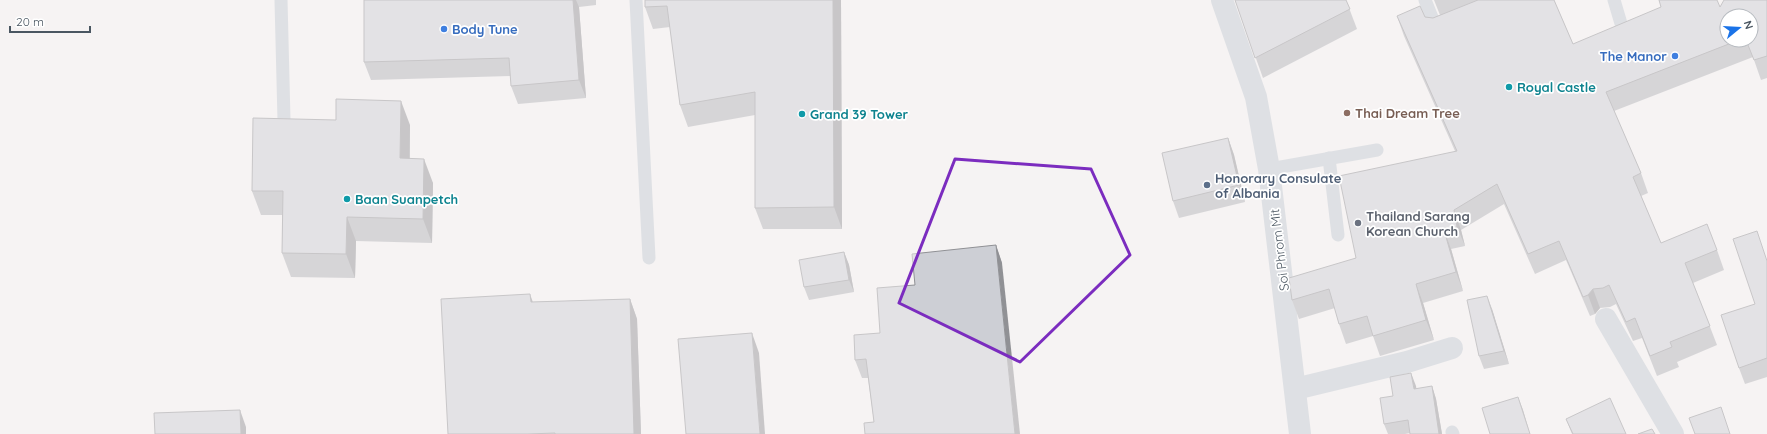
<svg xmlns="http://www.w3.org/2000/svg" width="1767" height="434" font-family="Quicksand,sans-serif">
	<rect width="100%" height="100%" fill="#f5f3f3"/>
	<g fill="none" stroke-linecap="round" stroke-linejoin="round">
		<!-- service -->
		<g stroke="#c1cad2" stroke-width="13">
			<polyline points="281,0 284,120"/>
			<polyline points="636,0 649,258"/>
			<polyline points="1425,0 1437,30 1442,28"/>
			<polyline points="1614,0 1622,27"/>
			<polyline points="1329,158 1338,235"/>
			<polyline points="1269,169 1377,150"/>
			<polyline points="1452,432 1453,434"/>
		</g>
		<!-- minor -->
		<g stroke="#c1cad2" stroke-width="22">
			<polyline points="1222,0 1256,97 1269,169 1300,434"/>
			<polyline points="1606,319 1673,434"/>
			<polyline points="1295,389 1407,362 1452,348"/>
		</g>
	</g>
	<!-- wall -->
	<g fill="#b0b2b7" fill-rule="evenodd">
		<polygon points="364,0 596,0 596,5 579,7 586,98 518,104 511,86 511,76 371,80 364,62"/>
		<polygon points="645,0 841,0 842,229 763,229 755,208 755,115 688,127 680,105 670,27 653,29 645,7"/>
		<polygon points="1235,0 1346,0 1357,29 1263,78"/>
		<path d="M 1434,0 L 1554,0 L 1573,44 L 1720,7 L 1767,0 L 1767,78 L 1761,80 L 1753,57 L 1614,111 L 1641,173 L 1648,193 L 1641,196 L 1661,243 L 1717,250 L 1724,270 L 1693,283 L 1717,345 L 1677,362 L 1679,367 L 1657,376 L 1642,338 L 1633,341 L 1616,304 L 1610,307 L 1600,308 L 1595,314 L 1590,316 L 1566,260 L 1535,274 L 1504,204 L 1461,230 L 1465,246 L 1451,249 L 1463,291 L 1423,303 L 1434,340 L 1380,356 L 1373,336 L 1346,344 L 1339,324 L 1335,308 L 1299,319 L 1292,300 L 1356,258 L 1455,151 L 1404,36 L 1397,16 L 1425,17 L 1433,18 L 1440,15 ZM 1751,16 L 1751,40 L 1727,40 Z"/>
		<polygon points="410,125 410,158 433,183 432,243 356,241 355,278 291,277 282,253 282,215 261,215 252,191"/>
		<polygon points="1228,138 1234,155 1245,202 1179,218 1173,201"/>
		<polygon points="996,245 1002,263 874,422 868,378 862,378 855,360 880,333 915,285"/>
		<polygon points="844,252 849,265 854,292 809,300 804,287"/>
		<polygon points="1767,260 1767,377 1745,384 1739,368 1755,304"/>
		<polygon points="630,299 637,319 641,434 448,434 533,302"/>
		<polygon points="1492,309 1509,364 1484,369 1479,356"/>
		<polygon points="1416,386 1416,389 1432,386 1436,399 1442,434 1410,434 1410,433 1405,434 1388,434 1384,424"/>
		<polygon points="1566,419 1626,434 1572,434"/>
	</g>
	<!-- shaded-wall -->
	<g fill="#909195">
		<polygon points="573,0 576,0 579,7 586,98 579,80"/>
		<polygon points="833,0 841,0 842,229 834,207"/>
		<polygon points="401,101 410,125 409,182 400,158"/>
		<polygon points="1228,138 1234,155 1245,202 1239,185"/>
		<polygon points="424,159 433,183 432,243 423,219"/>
		<polygon points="1454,210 1461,230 1465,246 1457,227"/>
		<polygon points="347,217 356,241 355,278 346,254"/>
		<polygon points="1444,230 1451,249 1463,291 1456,272"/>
		<polygon points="996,245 1002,263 1020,434 1015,434"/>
		<polygon points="844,252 849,265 854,292 849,280"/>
		<polygon points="1416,284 1423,303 1434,340 1426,320"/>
		<polygon points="1593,289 1600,308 1595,314 1588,295"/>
		<polygon points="530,294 537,314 531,302"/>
		<polygon points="1487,296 1492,309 1509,364 1504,351"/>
		<polygon points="630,299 637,319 641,434 634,434"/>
		<polygon points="752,333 759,353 765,434 760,434"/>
		<polygon points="1411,373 1416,386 1418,402 1414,389"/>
		<polygon points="1432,386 1436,399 1442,434 1439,434"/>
		<polygon points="1518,397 1523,410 1530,434"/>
		<polygon points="240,410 246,427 246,434 241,434"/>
	</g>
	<!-- building -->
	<g fill="#cdcfd5" stroke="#909195">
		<polygon points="364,0 573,0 579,80 511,86 509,58 364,62"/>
		<polygon points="645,0 833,0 834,207 755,208 755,92 680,105 667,6 645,7"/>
		<polygon points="1235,0 1346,0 1350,9 1255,58"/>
		<polygon points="1478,0 1554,0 1573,44 1661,7 1659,0 1717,0 1720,7 1724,0 1767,0 1767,56 1754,60 1746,40 1751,40 1751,16 1727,16 1727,40 1739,40 1606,92 1641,173 1633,177 1661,243 1707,224 1717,250 1685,263 1710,326 1670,342 1672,347 1650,356 1635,318 1626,322 1609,285 1603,288 1593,289 1588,295 1583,297 1559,241 1528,254 1497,184 1454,210 1457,227 1444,230 1456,272 1416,284 1426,320 1373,336 1367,316 1339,324 1329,289 1292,300 1289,278 1356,258 1339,176 1457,151 1397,16 1420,6 1425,17 1433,18"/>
		<polygon points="336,99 401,101 400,158 424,159 423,219 347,217 346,254 282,253 283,191 252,191 253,118 336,120"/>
		<polygon points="1228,138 1239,185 1173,201 1162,153"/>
		<polygon points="1757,231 1767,261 1767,358 1739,368 1721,315 1755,304 1733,239"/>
		<polygon points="996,245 1015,434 865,434 864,423 874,422 866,359 855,360 854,335 880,333 877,288 915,285 912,254"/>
		<polygon points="844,252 849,280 804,287 799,260"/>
		<polygon points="530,294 531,302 630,299 634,434 555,434 555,433 528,434 448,434 441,299"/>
		<polygon points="1487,296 1504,351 1479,356 1467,300"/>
		<polygon points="752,333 760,434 686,434 678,339"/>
		<polygon points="1411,373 1414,389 1432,386 1439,434 1410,434 1408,420 1384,424 1380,398 1393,396 1390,377"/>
		<polygon points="1518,397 1530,434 1490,434 1482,408"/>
		<polygon points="1610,398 1626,434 1573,434 1566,419"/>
		<polygon points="1721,407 1730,434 1695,434 1689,418"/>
		<polygon points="240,410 241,434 155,434 154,413"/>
		<polygon points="1652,429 1655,434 1638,434"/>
	</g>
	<!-- marked area -->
	<path d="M0 0H1767V434H0ZM 955,159 L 1091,169 L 1130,255 L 1020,362 L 899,303 Z" fill="#f5f3f3" fill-opacity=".55" fill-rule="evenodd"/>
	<path fill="none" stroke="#7b2cbf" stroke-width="3" stroke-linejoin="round" d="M 955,159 L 1091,169 L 1130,255 L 1020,362 L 899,303 Z"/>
	<!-- markers -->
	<g fill="#3f7fe0" stroke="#fff" stroke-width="1.5">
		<circle cx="444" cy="29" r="4"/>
		<circle cx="1675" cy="56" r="4"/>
	</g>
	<g fill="#0f9aa8" stroke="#fff" stroke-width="1.5">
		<circle cx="1509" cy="87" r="4"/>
		<circle cx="802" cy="114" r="4"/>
		<circle cx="347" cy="199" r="4"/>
	</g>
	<circle fill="#8d6e63" stroke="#fff" stroke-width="1.5" cx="1347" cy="113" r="4"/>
	<circle fill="#5c6f8a" stroke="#fff" stroke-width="1.5" cx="1207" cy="185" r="4"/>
	<circle fill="#6b7280" stroke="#fff" stroke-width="1.5" cx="1358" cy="223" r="4"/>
	<g text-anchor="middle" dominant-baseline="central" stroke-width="3.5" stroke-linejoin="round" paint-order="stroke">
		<!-- shop labels -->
		<g font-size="13" font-weight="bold" fill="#366cbe" stroke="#fff" text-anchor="start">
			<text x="452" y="29">Body Tune</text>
			<text x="1667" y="56" text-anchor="end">The Manor</text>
		</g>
		<!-- culture labels -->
		<g font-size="13" font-weight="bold" fill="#0d838f" stroke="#fff" text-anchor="start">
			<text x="1517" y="87">Royal Castle</text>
			<text x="810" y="114">Grand 39 Tower</text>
			<text x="355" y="199">Baan Suanpetch</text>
		</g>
		<!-- education labels -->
		<g font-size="13" font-weight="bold" fill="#785e54" stroke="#fff" text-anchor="start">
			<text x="1355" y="113">Thai Dream Tree</text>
		</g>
		<!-- service labels -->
		<g font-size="13" font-weight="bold" fill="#4e5e75" stroke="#fff" text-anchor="start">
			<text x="1215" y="178">Honorary Consulate<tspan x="1215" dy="15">of Albania</tspan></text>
		</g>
		<!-- worship labels -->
		<g font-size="13" font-weight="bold" fill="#5b616d" stroke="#fff" text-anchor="start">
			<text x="1366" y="216">Thailand Sarang<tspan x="1366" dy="15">Korean Church</tspan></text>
		</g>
		<!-- street labels -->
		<g font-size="13" fill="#4a5661" stroke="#fff">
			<text transform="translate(1279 250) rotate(-97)">Soi Phrom Mit</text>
		</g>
	</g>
	<!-- north arrow -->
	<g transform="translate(1739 28) rotate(72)"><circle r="19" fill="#ffffff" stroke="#b7bbc0"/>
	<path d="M0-3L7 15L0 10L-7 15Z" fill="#1a73e8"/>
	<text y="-6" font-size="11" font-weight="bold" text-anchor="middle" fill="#4a5661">N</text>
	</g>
	<!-- scale -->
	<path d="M10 26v6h80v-6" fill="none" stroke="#4a5661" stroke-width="2"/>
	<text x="16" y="26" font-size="12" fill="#4a5661" stroke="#ffffff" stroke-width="3" paint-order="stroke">20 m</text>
</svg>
